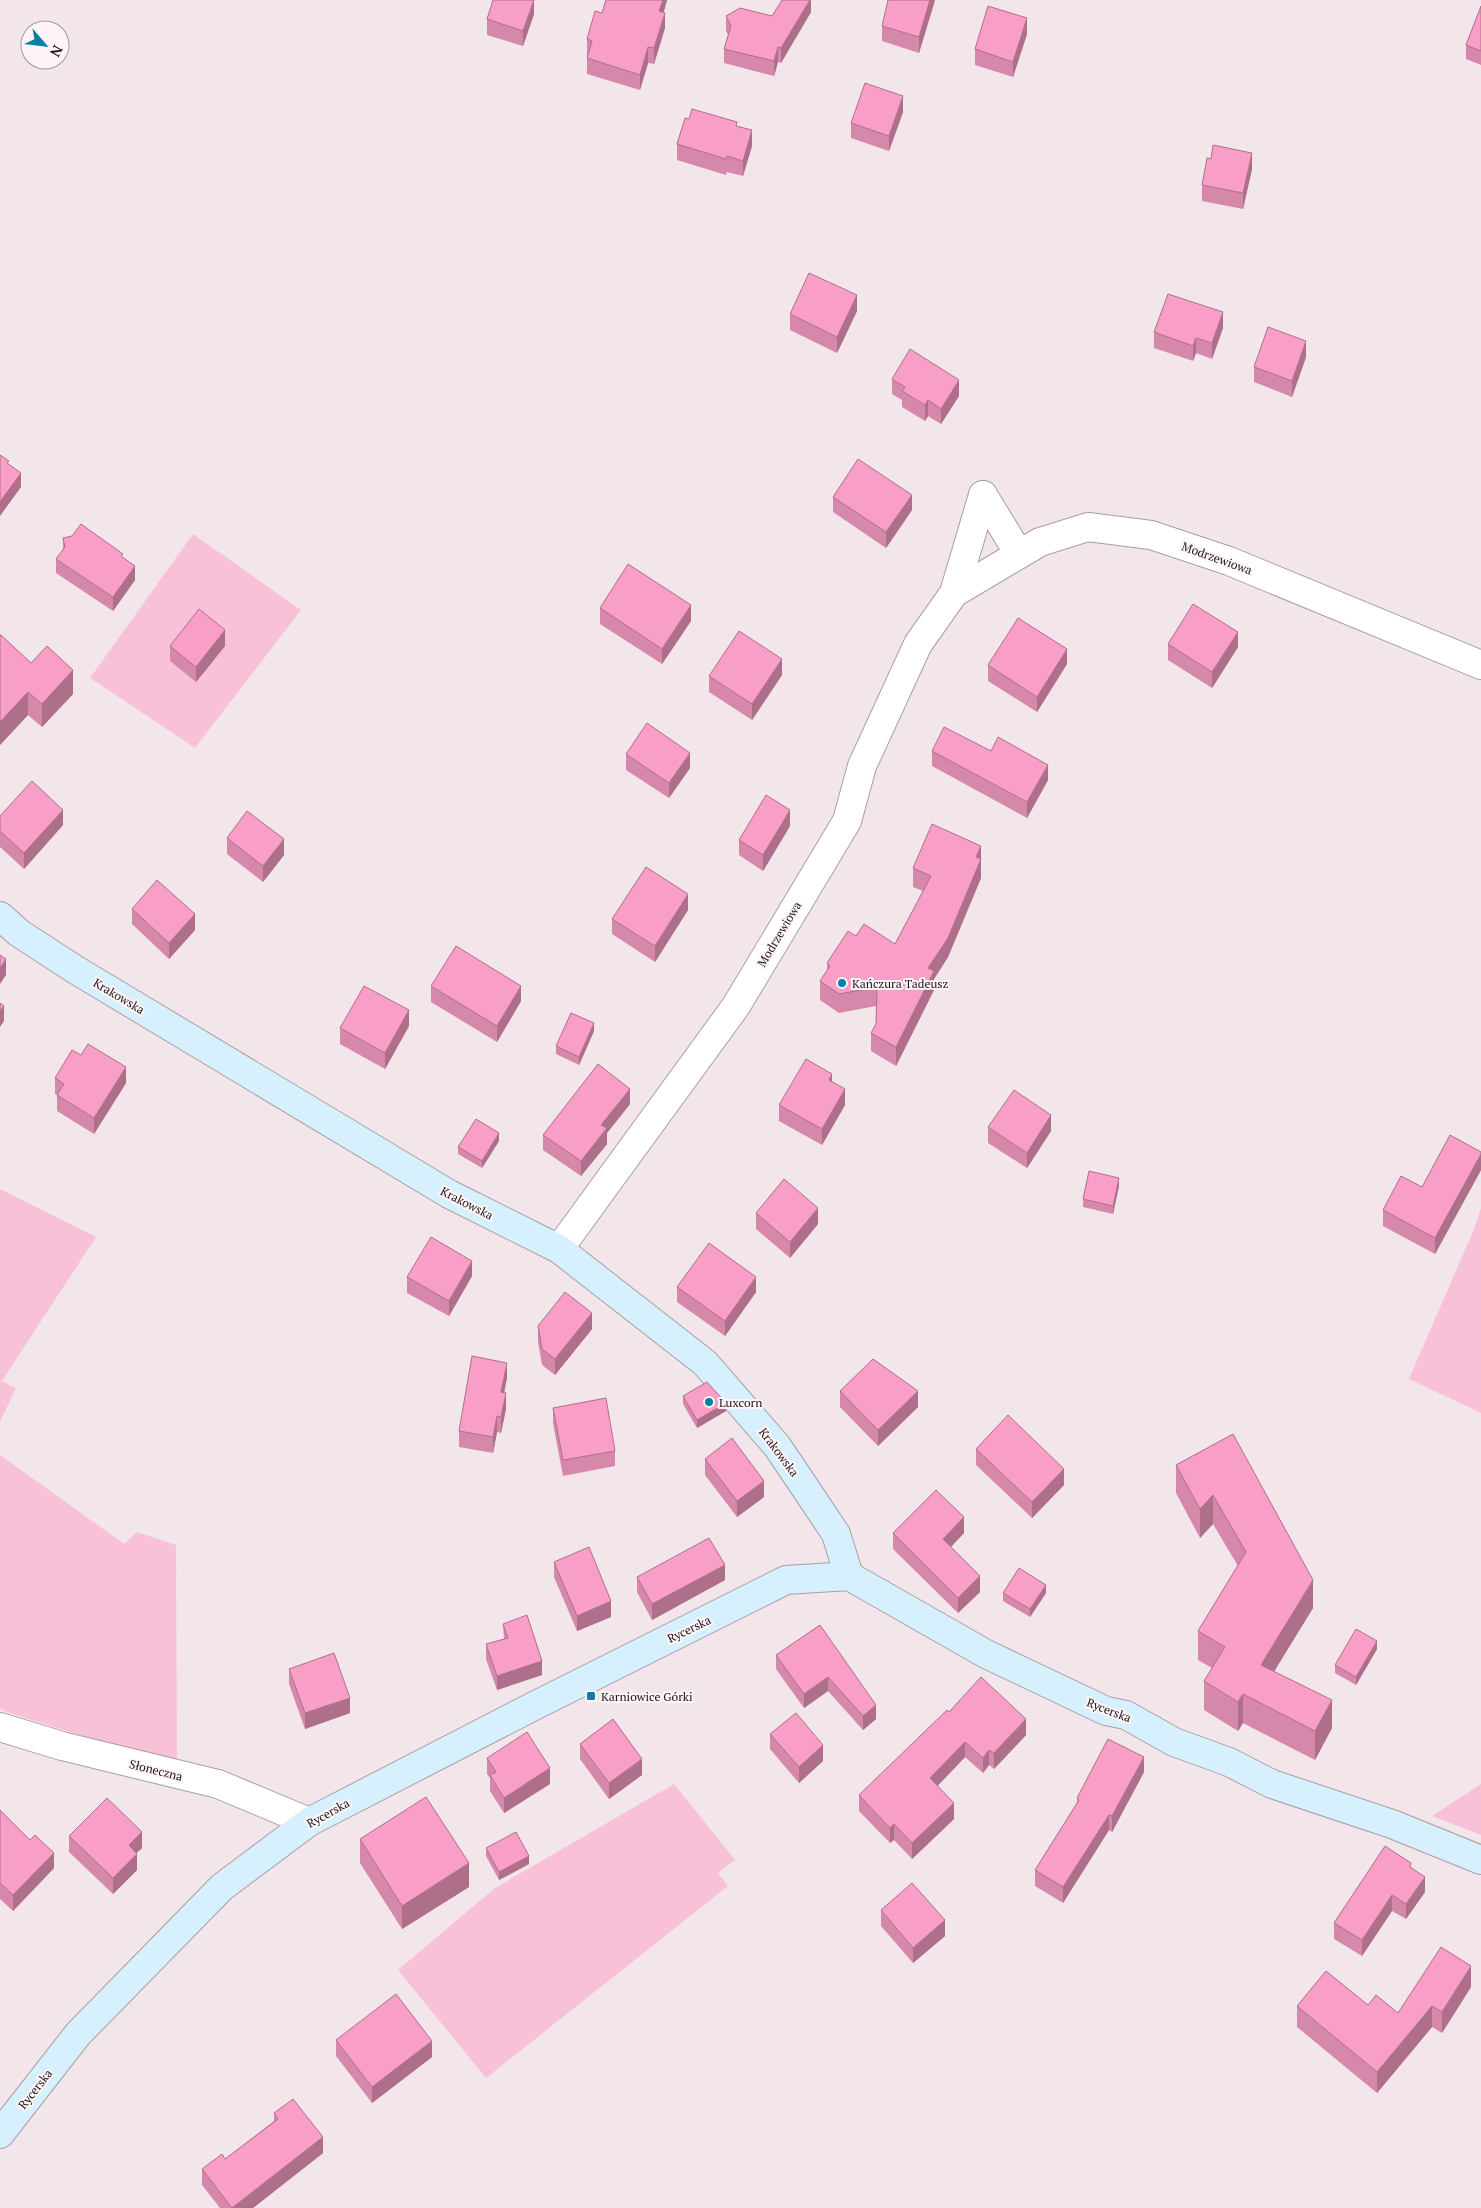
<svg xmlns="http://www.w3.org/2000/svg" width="1481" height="2208" font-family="'PT Serif',serif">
	<rect width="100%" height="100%" fill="#f3e6eb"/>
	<!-- green -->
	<g fill="#f8c1d7">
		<polygon points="193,534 301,610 195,748 90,678"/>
		<polygon points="0,1189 96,1237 2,1381 16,1388 0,1422"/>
		<polygon points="1481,1208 1481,1413 1409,1379 1474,1229"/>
		<polygon points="0,1455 124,1544 137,1532 176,1545 177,1765 6,1712 0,1708"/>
		<polygon points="674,1784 735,1860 718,1873 728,1886 486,2078 398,1970 495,1888"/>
		<polygon points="1481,1784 1481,1835 1432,1816"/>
	</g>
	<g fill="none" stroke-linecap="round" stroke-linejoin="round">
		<!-- street casing -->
		<g stroke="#aa9ea3" stroke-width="30">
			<g id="street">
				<polyline points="983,495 1019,554"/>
				<polyline points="954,593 983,495"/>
				<polyline points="559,1249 736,1006 847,821 862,766 918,644 954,593 1040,542 1088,527 1151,535 1229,561 1481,665"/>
				<polyline points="0,1727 62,1746 218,1784 309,1822"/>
			</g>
		</g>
		<!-- secondary casing -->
		<g stroke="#aa9ea3" stroke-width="30">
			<g id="secondary">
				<polyline points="0,916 19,933 76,970 449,1194 559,1249 705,1363 777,1446 810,1495 836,1534 849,1576"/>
				<polyline points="0,2134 78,2034 222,1887 309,1822 532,1707 786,1580 849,1576 986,1654 1106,1711 1126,1715 1174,1742 1229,1762 1272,1784 1392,1824 1481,1860"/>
			</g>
		</g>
		<!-- street -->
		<use href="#street" stroke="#fff" stroke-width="28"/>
		<!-- secondary -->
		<use href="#secondary" stroke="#d6f1fd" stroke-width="28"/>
	</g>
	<!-- wall -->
	<g fill="#d688ab">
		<polygon points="534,0 534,14 523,46 487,35 487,19"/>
		<polygon points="606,0 667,0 664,12 665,28 654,64 648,63 640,90 587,74 587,58 588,55 587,55 587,39 602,13"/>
		<polygon points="811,0 811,12 781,63 778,62 774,76 724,63 724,49 728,35 726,31 726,16 772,16"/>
		<polygon points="935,0 919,53 882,41 882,26"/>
		<polygon points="1481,6 1481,65 1466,59 1466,45"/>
		<polygon points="1027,34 1013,77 975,65 975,49"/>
		<polygon points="903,112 889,151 851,138 851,123"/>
		<polygon points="737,126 752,146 743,176 727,172 726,175 677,160 677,144"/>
		<polygon points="1252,169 1243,209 1202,201 1202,185"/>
		<polygon points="857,311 837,353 790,330 790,314"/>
		<polygon points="1223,328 1212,359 1196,353 1193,361 1154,348 1154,332"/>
		<polygon points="1306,357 1292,397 1254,382 1254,367"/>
		<polygon points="892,379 959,396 941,424 928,416 925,421 902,407 902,400 892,394"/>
		<polygon points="833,497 912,510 886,548 833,512"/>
		<polygon points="63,538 123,558 135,580 113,611 56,573 56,559 63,550"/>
		<polygon points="600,608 691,621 662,664 600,624"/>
		<polygon points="0,635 31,663 73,694 42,727 28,715 0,745"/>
		<polygon points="1168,644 1238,647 1212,688 1168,660"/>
		<polygon points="170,646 225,646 196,682 170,661"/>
		<polygon points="1067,664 1037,712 988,681 988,665"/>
		<polygon points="782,675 752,720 709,692 709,676"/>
		<polygon points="932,751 1048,780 1027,818 932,766"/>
		<polygon points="626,754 690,768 669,798 626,770"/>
		<polygon points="0,816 63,825 24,869 0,847"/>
		<polygon points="790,826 763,871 739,855 739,840"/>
		<polygon points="227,838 284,855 263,882 227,854"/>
		<polygon points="981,859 981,878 948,957 934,979 934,990 896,1066 871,1051 871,1033 876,1024 876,1006 839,1013 820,1000 820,981 827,971 827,963 856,936 895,944 923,891 913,887 913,868"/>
		<polygon points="132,909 195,930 169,959 132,924"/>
		<polygon points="688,910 655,962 612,934 612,919"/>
		<polygon points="431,986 521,1001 497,1042 431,1002"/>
		<polygon points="409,1026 385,1069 340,1044 340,1028"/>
		<polygon points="594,1031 579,1065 556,1054 556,1046"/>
		<polygon points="81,1055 126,1083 94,1134 57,1111 57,1095 55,1094 55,1078"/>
		<polygon points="630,1104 607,1133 607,1144 581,1176 543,1150 543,1135"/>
		<polygon points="779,1105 845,1105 822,1145 779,1121"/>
		<polygon points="988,1127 1051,1131 1027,1168 988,1143"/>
		<polygon points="499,1141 482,1168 458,1154 458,1147"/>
		<polygon points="1481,1152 1481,1170 1435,1254 1383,1226 1383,1210"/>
		<polygon points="1119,1186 1113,1214 1083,1207 1083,1199"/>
		<polygon points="756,1213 818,1224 790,1258 756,1229"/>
		<polygon points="472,1276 449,1316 407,1293 407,1277"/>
		<polygon points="677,1287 756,1292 725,1336 677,1302"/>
		<polygon points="538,1326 592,1329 555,1375 542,1365 538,1342"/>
		<polygon points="507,1378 504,1393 506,1409 501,1433 497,1432 493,1453 459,1447 459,1431"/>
		<polygon points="840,1391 918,1407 878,1446 840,1407"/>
		<polygon points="683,1396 726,1411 697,1428 683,1404"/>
		<polygon points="553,1408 615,1451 615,1466 563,1476 553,1423"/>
		<polygon points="1233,1434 1313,1608 1274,1671 1332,1728 1315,1760 1243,1723 1238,1731 1204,1710 1204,1681 1212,1668 1198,1660 1198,1631 1238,1566 1213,1524 1200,1538 1176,1493 1176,1465"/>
		<polygon points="976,1449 1064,1485 1032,1518 976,1465"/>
		<polygon points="705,1459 764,1497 737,1517 705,1475"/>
		<polygon points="893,1533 964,1533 951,1547 980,1592 958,1613 893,1549"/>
		<polygon points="554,1562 611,1617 577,1631 554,1577"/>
		<polygon points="637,1577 725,1580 652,1620 637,1592"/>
		<polygon points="1003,1593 1046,1593 1030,1617 1003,1601"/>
		<polygon points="503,1624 542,1675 497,1690 486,1659 486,1644 504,1639"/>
		<polygon points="820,1625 876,1719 863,1730 828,1691 804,1708 776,1669 776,1655"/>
		<polygon points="1377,1649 1356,1685 1335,1673 1335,1665"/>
		<polygon points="289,1669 350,1713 305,1729 289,1684"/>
		<polygon points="949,1712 1026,1735 994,1769 989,1765 983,1773 965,1757 937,1786 954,1819 912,1859 894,1840 890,1843 859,1811 859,1795"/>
		<polygon points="770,1734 823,1761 799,1783 770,1749"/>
		<polygon points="580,1744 642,1775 609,1799 580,1759"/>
		<polygon points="487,1758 550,1784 504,1813 490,1791 490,1778 487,1774"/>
		<polygon points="1144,1772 1112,1832 1109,1830 1063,1903 1035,1886 1035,1870 1077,1803 1077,1798"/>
		<polygon points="0,1810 54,1868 13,1911 0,1899"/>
		<polygon points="69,1836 142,1848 136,1853 137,1870 113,1894 69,1852"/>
		<polygon points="360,1839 469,1887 402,1929 360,1863"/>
		<polygon points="486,1848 529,1864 499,1880 486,1856"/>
		<polygon points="1411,1868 1425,1892 1406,1919 1392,1911 1362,1956 1334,1939 1334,1923"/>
		<polygon points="881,1910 945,1936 913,1963 881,1926"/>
		<polygon points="1471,1987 1442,2033 1432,2027 1377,2093 1297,2027 1297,2006 1368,2005 1398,2013"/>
		<polygon points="336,2040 432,2057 372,2103 336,2056"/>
		<polygon points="274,2113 323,2153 253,2208 220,2208 202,2185 202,2169 225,2159 274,2121"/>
	</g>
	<!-- shaded-wall -->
	<g fill="#ae6f8b">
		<polygon points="534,0 534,14 523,46 523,31"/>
		<polygon points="663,0 667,0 659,27 659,11"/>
		<polygon points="810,0 811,0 811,12 781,63 781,48"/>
		<polygon points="930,0 935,0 919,53 919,37"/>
		<polygon points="665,13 665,28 654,64 654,48"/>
		<polygon points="1027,18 1027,34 1013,77 1013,62"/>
		<polygon points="648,47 648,63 640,90 640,75"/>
		<polygon points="778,47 778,62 774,76 774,61"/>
		<polygon points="903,96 903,112 889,151 889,136"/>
		<polygon points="752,130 752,146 743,176 743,161"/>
		<polygon points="1252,153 1252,169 1243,209 1243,193"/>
		<polygon points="857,295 857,311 837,353 837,337"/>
		<polygon points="1223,312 1223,328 1212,359 1212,343"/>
		<polygon points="1196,338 1196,353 1193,361 1193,346"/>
		<polygon points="1306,341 1306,357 1292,397 1292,381"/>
		<polygon points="959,380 959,396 941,424 941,409"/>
		<polygon points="928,400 928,416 925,421 925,405"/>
		<polygon points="21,473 21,487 0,516 0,502"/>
		<polygon points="912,495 912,510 886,548 886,532"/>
		<polygon points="135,566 135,580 113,611 113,597"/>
		<polygon points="691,605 691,621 662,664 662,649"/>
		<polygon points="225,630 225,646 196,682 196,667"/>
		<polygon points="1238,632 1238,647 1212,688 1212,672"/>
		<polygon points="1067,649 1067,664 1037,712 1037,697"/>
		<polygon points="782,659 782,675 752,720 752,704"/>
		<polygon points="73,670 73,694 42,727 42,704"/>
		<polygon points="28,692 28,715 0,745 0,722"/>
		<polygon points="690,753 690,768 669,798 669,783"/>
		<polygon points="1048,765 1048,780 1027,818 1027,802"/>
		<polygon points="63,810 63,825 24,869 24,853"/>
		<polygon points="790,810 790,826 763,871 763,855"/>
		<polygon points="284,839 284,855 263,882 263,866"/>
		<polygon points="981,846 981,878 948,957 934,979 934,990 896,1066 896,1047 928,968"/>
		<polygon points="688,894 688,910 655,962 655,946"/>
		<polygon points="195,914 195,930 169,959 169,943"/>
		<polygon points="6,959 6,975 0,984 0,968"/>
		<polygon points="521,986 521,1001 497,1042 497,1026"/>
		<polygon points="4,1006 4,1021 0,1027 0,1011"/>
		<polygon points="409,1010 409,1026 385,1069 385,1053"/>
		<polygon points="594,1023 594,1031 579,1065 579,1057"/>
		<polygon points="126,1067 126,1083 94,1134 94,1118"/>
		<polygon points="832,1074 832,1090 829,1080"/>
		<polygon points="630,1089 630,1104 607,1133 607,1144 581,1176 581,1161 601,1125"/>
		<polygon points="845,1089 845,1105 822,1145 822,1129"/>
		<polygon points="1051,1115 1051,1131 1027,1168 1027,1153"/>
		<polygon points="499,1133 499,1141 482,1168 482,1161"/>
		<polygon points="1481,1154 1481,1170 1435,1254 1435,1238"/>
		<polygon points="1119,1178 1119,1186 1113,1214 1113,1206"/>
		<polygon points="818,1208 818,1224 790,1258 790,1242"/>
		<polygon points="472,1261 472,1276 449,1316 449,1301"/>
		<polygon points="756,1277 756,1292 725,1336 725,1321"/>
		<polygon points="592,1313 592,1329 555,1375 555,1359"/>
		<polygon points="507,1363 507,1378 501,1408 501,1392"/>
		<polygon points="918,1391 918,1407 878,1446 878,1430"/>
		<polygon points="506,1393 506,1409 501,1433 501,1417"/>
		<polygon points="726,1403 726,1411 697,1428 697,1420"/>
		<polygon points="497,1416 497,1432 493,1453 493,1437"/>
		<polygon points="1064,1469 1064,1485 1032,1518 1032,1502"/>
		<polygon points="764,1481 764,1497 737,1517 737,1501"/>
		<polygon points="1213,1495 1213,1524 1200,1538 1200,1509"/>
		<polygon points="964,1517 964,1533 943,1555 943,1539"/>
		<polygon points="725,1565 725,1580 652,1620 652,1604"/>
		<polygon points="980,1576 980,1592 958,1613 958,1598"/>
		<polygon points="1313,1580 1313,1608 1261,1693 1261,1665"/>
		<polygon points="1046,1585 1046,1593 1030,1617 1030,1609"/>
		<polygon points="611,1601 611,1617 577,1631 577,1616"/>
		<polygon points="1377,1641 1377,1649 1356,1685 1356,1677"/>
		<polygon points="542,1661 542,1675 497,1690 497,1676"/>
		<polygon points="828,1677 828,1691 804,1708 804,1694"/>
		<polygon points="1243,1694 1243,1723 1238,1731 1238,1702"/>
		<polygon points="350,1698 350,1713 305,1729 305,1713"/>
		<polygon points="1332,1700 1332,1728 1315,1760 1315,1731"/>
		<polygon points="876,1705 876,1719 863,1730 863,1716"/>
		<polygon points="1026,1719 1026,1735 994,1769 994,1753"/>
		<polygon points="965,1742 965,1757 930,1794 930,1778"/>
		<polygon points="823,1745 823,1761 799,1783 799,1767"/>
		<polygon points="989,1750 989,1765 983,1773 983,1758"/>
		<polygon points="1144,1757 1144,1772 1112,1832 1112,1816"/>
		<polygon points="642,1759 642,1775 609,1799 609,1783"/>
		<polygon points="550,1768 550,1784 504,1813 504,1798"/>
		<polygon points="954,1803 954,1819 912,1859 912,1843"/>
		<polygon points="1109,1815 1109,1830 1063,1903 1063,1887"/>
		<polygon points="894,1824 894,1840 890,1843 890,1828"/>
		<polygon points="142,1832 142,1848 129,1860 129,1845"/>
		<polygon points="54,1853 54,1868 13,1911 13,1895"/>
		<polygon points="137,1854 137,1870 113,1894 113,1878"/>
		<polygon points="529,1856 529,1864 499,1880 499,1872"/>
		<polygon points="469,1863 469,1887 402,1929 402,1906"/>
		<polygon points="1425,1877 1425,1892 1406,1919 1406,1904"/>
		<polygon points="1392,1895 1392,1911 1362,1956 1362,1940"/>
		<polygon points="945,1920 945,1936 913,1963 913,1948"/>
		<polygon points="1471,1966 1471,1987 1442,2033 1442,2012"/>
		<polygon points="1432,2006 1432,2027 1377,2093 1377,2072"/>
		<polygon points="432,2041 432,2057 372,2103 372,2087"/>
		<polygon points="323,2137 323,2153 253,2208 232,2208"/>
	</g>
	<!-- building -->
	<g fill="#f99ec7" stroke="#ae6f8b">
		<polygon points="493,0 534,0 523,31 487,19"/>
		<polygon points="606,0 663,0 659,11 665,13 654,48 648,47 640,75 587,58 592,41 587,39 595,11 602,13"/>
		<polygon points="782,0 810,0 781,48 778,47 774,61 724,49 731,26 726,16 740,8 772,16"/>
		<polygon points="888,0 930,0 919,37 882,26"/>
		<polygon points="988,6 1027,18 1013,62 975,49"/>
		<polygon points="1481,6 1481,51 1466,45"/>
		<polygon points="865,83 903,96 889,136 851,123"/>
		<polygon points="692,109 737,122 736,126 752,130 743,161 727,156 726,159 677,144 685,118 689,119"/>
		<polygon points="1213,145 1252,153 1243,193 1202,185 1207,158 1211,159"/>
		<polygon points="809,273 857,295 837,337 790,314"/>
		<polygon points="1168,294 1223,312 1212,343 1196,338 1193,346 1154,332"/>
		<polygon points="1268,327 1306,341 1292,381 1254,367"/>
		<polygon points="910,349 959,380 941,409 928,400 925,405 902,391 905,387 892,379"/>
		<polygon points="0,455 9,461 7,463 21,473 0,502"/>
		<polygon points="858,459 912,495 886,532 833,497"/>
		<polygon points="81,524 123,554 121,556 135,566 113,597 56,559 65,547 63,538 72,536"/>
		<polygon points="628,564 691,605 662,649 600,608"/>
		<polygon points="1193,604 1238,632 1212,672 1168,644"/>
		<polygon points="199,609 225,630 196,667 170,646"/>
		<polygon points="1018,618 1067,649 1037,697 988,665"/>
		<polygon points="739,631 782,659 752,704 709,676"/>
		<polygon points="0,635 1,635 31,663 47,646 73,670 42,704 28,692 0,722"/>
		<polygon points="647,723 690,753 669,783 626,754"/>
		<polygon points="944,727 991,751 998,737 1048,765 1027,802 932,751"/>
		<polygon points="32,781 63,810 24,853 0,831 0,816"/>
		<polygon points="766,795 790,810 763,855 739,840"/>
		<polygon points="247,811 284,839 263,866 227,838"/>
		<polygon points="932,824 981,846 976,857 981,859 948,938 928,968 934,971 896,1047 871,1033 876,1024 877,987 839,994 820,981 830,966 827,963 848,931 856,936 864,924 895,944 931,876 913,868"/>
		<polygon points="646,867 688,894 655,946 612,919"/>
		<polygon points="157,880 195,914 169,943 132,909"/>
		<polygon points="456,946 521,986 497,1026 431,986"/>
		<polygon points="0,955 6,959 0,968"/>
		<polygon points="364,986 409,1010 385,1053 340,1028"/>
		<polygon points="0,1003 4,1006 0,1011"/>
		<polygon points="571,1013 594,1023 579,1057 556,1046"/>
		<polygon points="88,1044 126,1067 94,1118 57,1095 64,1084 55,1078 72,1050 81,1055"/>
		<polygon points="806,1059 832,1074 829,1080 845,1089 822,1129 779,1105"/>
		<polygon points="598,1064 630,1089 601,1125 607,1128 581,1161 543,1135"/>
		<polygon points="1014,1090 1051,1115 1027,1153 988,1127"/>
		<polygon points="476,1119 499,1133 482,1161 458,1147"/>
		<polygon points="1450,1135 1481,1152 1481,1154 1435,1238 1383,1210 1401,1176 1422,1187"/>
		<polygon points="1089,1171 1119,1178 1113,1206 1083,1199"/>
		<polygon points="784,1179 818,1208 790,1242 756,1213"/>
		<polygon points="431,1237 472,1261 449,1301 407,1277"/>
		<polygon points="709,1243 756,1277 725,1321 677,1287"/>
		<polygon points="565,1292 592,1313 555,1359 542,1349 538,1326"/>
		<polygon points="472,1356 507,1363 501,1392 506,1393 501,1417 497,1416 493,1437 459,1431"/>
		<polygon points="873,1359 918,1391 878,1430 840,1391"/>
		<polygon points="707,1382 726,1403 697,1420 683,1396"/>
		<polygon points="606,1398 615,1451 563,1460 553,1408"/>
		<polygon points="1008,1415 1064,1469 1032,1502 976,1449"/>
		<polygon points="1233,1434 1313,1580 1261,1665 1332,1700 1315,1731 1243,1694 1238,1702 1204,1681 1225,1647 1198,1631 1246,1552 1213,1495 1200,1509 1176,1465"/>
		<polygon points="732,1438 764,1481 737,1501 705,1459"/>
		<polygon points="936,1490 964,1517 943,1539 980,1576 958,1598 893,1533"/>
		<polygon points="709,1538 725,1565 652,1604 637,1577"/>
		<polygon points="589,1547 611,1601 577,1616 554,1562"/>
		<polygon points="1019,1568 1046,1585 1030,1609 1003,1593"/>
		<polygon points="527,1615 542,1661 497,1676 486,1644 508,1638 503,1624"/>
		<polygon points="820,1625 876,1705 863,1716 828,1677 804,1694 776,1655"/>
		<polygon points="1356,1629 1377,1641 1356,1677 1335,1665"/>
		<polygon points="334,1653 350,1698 305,1713 289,1669"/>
		<polygon points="981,1677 1026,1719 994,1753 989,1750 983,1758 965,1742 930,1778 954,1803 912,1843 894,1824 890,1828 859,1795 947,1710 949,1712"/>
		<polygon points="796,1713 823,1745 799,1767 770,1734"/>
		<polygon points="613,1719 642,1759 609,1783 580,1744"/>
		<polygon points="527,1732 550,1768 504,1798 490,1775 496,1772 487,1758"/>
		<polygon points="1108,1739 1144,1757 1112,1816 1109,1815 1063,1887 1035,1870 1079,1800 1077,1798"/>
		<polygon points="426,1797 469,1863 402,1906 360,1839"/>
		<polygon points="107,1798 142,1832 129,1845 137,1854 113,1878 69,1836"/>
		<polygon points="0,1810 30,1840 35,1835 54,1853 13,1895 0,1883"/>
		<polygon points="516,1832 529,1856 499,1872 486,1848"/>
		<polygon points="1385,1846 1411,1863 1410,1867 1425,1877 1406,1904 1392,1895 1362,1940 1334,1923"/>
		<polygon points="912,1883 945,1920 913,1948 881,1910"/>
		<polygon points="1441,1947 1471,1966 1442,2012 1432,2006 1377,2072 1297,2006 1326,1971 1368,2005 1376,1995 1398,2013"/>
		<polygon points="396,1994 432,2041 372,2087 336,2040"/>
		<polygon points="293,2099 323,2137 232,2208 202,2169 222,2154 225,2159 278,2119 274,2113"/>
	</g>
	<!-- markers -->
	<g fill="#0581a6" stroke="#fff4f8" stroke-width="2">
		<circle cx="842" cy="983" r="5"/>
		<circle cx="709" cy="1402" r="5"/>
		<rect x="586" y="1691" width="10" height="10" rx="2.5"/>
	</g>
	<g text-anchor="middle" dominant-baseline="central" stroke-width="4" stroke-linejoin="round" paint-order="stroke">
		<!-- street labels -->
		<g font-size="12" fill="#1b1618" stroke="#fff4f8">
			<text transform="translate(1217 558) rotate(20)">Modrzewiowa</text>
			<text transform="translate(779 934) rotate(-59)">Modrzewiowa</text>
			<text transform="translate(119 996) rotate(31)">Krakowska</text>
			<text transform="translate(467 1203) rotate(27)">Krakowska</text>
			<text transform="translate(779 1452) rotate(53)">Krakowska</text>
			<text transform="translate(689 1629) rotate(-26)">Rycerska</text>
			<text transform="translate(1109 1710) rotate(21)">Rycerska</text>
			<text transform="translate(156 1770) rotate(14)">Słoneczna</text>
			<text transform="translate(328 1813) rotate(-29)">Rycerska</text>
			<text transform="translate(35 2089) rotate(-52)">Rycerska</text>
		</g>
		<!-- poi labels -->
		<g font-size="12" fill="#1b1618" stroke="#fff4f8" text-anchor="start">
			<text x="852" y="983">Kańczura Tadeusz</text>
			<text x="719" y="1402">Luxcorn</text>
			<text x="601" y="1696">Karniowice Górki</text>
		</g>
	</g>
	<!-- north arrow -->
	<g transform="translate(45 45) rotate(118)"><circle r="24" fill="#fff4f8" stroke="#a49b9e"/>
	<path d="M0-4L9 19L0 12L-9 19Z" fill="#0581a6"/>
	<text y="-8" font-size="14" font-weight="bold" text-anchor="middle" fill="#1b1618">N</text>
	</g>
</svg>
